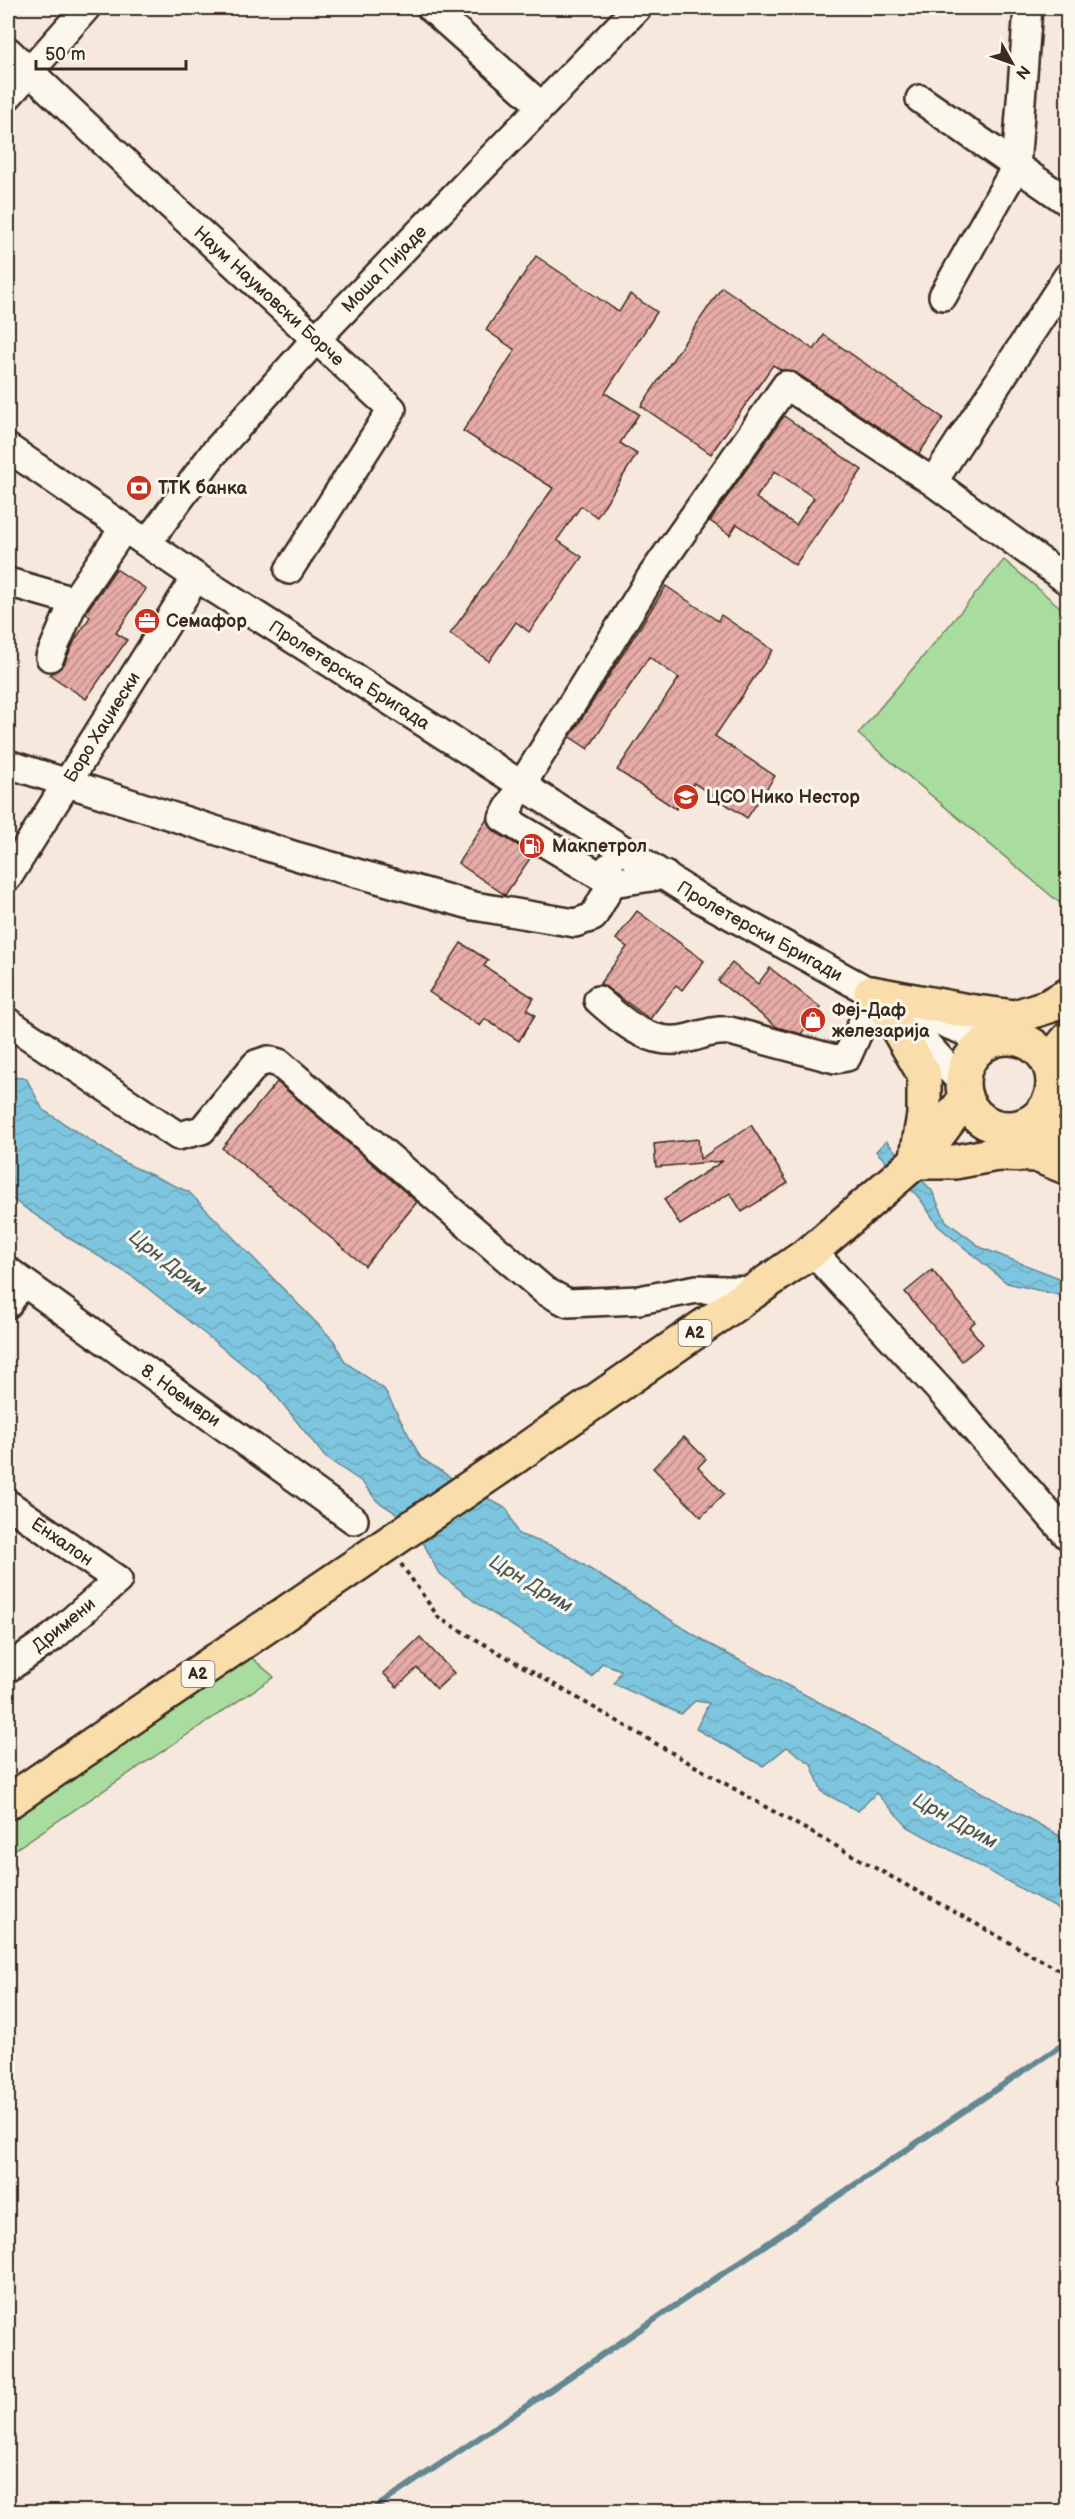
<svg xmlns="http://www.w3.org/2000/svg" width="1075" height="2519" font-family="'Balsamiq Sans',sans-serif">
	<defs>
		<pattern id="water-waves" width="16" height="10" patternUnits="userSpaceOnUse" patternTransform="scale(1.5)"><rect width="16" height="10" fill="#7ec6df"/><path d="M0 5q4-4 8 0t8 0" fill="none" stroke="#6eaabf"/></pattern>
		<pattern id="building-hatch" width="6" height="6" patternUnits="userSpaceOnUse" patternTransform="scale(1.5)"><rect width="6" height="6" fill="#e7aca7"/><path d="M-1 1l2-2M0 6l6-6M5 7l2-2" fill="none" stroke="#bc8c87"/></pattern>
	</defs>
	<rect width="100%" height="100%" fill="#f7e8de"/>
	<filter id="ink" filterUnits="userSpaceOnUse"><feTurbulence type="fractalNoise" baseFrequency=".0167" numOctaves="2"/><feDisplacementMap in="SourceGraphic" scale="12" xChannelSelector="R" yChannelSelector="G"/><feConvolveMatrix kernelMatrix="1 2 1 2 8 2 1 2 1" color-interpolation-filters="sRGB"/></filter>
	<g filter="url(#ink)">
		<!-- grass -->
		<g fill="#a9dda0" stroke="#72845f" stroke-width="1.5">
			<polygon points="1004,560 1067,613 1067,909 858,734"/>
			<polygon points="238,1646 274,1677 8,1854 8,1802"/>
		</g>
		<!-- water -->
		<g fill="url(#water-waves)" stroke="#638892" stroke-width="1.5">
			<polygon points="8,1077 26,1078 43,1110 125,1163 189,1192 334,1341 345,1362 384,1389 421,1458 456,1481 507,1509 518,1534 555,1547 709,1644 830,1708 1067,1840 1067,1914 908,1827 876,1793 858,1811 822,1792 811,1764 787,1747 763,1766 696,1729 709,1703 695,1701 681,1714 614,1684 621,1670 602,1663 592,1677 475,1602 438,1572 424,1544 402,1517 377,1501 362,1482 325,1457 266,1383 135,1278 72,1240 8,1196"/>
			<polygon points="886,1141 932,1191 946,1221 982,1248 1067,1281 1067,1297 1007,1283 938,1226 921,1200 876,1151"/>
		</g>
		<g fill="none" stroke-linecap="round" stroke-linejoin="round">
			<!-- stream -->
			<polyline stroke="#638892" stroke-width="6" points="369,2512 1068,2041"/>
		</g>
		<!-- building -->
		<g fill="url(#building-hatch)" stroke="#3b2a1e" stroke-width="1.5" fill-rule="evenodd">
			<polygon points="536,256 619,312 630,294 657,312 605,393 639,414 620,443 637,454 597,517 581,506 557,540 582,557 529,632 516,622 489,661 450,634 553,488 463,431 515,350 486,330"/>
			<polygon points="722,287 814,350 824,335 943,418 919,454 795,372 781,370 773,365 711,454 641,406"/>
			<path d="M 784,416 L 862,470 L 795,565 L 737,524 L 730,535 L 710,521 ZM 775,471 L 814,498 L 796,525 L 756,498 Z"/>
			<polygon points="116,569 146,589 116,633 127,640 86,699 50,675 64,664 75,640 90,617 86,614 87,611"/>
			<polygon points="666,586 718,621 721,615 773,650 715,736 775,776 747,818 694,783 676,809 617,770 679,678 649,657 588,749 570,737"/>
			<polygon points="487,819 490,826 495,832 533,854 505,895 458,863"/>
			<polygon points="637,911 704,961 682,990 676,985 650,1019 600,983 627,947 616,939"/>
			<polygon points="461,943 488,960 484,966 534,998 527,1010 535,1015 519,1041 485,1019 480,1026 429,992"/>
			<polygon points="732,963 758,984 770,968 821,1008 801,1034 777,1027 718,981"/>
			<polygon points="277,1082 417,1202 365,1266 222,1148"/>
			<polygon points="751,1125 788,1183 742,1212 730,1193 680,1225 664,1199 723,1161 656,1167 654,1144 698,1139 700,1159"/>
			<polygon points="932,1270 975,1322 969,1327 983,1344 962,1361 905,1292"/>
			<polygon points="684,1437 706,1459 698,1467 724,1494 701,1517 653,1468"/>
			<polygon points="420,1637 454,1673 437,1689 417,1668 397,1687 383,1673"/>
		</g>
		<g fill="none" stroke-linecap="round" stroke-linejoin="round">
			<!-- minor casing -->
			<g stroke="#3b2a1e" stroke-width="32">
				<g id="minor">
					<polyline points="431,8 540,105"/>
					<path id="s1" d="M 8,51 L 166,201 L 392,409 L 289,570"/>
					<polyline points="8,96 86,8"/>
					<polyline points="920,99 1068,202"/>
					<polyline points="943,296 1016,167 1028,8"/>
					<path id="s2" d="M 8,448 L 196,577 L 699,898 L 888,1002 L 990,1041"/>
					<polyline points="933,482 1068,276"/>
					<path id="s3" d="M 147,543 L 213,454 L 316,339 L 637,8"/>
					<polyline points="8,582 74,601"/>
					<polyline points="50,657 74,601 124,528"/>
					<polyline points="8,764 296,856 474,906 575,923 593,917 612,883 609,867"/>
					<polyline points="665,875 612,883 503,818 521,786 651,577 786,385 933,482 1068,581"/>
					<path id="s4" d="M 8,877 L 196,577"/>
					<path d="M 598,1000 C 624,1023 652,1048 689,1038 C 705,1034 712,1030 730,1031 L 835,1059 L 847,1057 L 875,995"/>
					<polyline points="899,1014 962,1083"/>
					<polyline points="8,1022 178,1136 202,1130 256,1064 268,1060 279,1063 545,1291 568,1303 639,1300 697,1289 753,1291"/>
					<polyline points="812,1251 960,1412 1068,1536"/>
					<path id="s5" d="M 8,1271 L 354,1520"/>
					<polyline points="8,1304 22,1282"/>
					<path id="s6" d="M 8,1504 L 118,1580 L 53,1637 L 8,1668"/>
				</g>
			</g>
			<!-- major casing -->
			<g stroke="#3b2a1e" stroke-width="38">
				<g id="major">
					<polyline points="871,993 968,1011 1015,1017 1049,1006 1068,995"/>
					<polyline points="879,997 924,1074 924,1115 916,1162 955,1162 997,1154 1036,1155 1068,1168"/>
					<circle cx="1008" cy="1083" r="45"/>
					<polyline points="1049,1062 1068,1039"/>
					<polyline points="1029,1123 1068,1143"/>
					<polyline points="8,1802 499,1468 812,1251 922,1156 965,1099"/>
				</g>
			</g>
			<!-- path -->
			<polyline stroke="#3b2a1e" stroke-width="4" stroke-dasharray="4.5 4.5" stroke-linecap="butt" points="401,1564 439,1618 764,1806 1068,1975"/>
			<!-- minor -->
			<use href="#minor" stroke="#fbf7ec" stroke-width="27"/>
			<!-- major -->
			<use href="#major" stroke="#f9ddab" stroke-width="33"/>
		</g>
	</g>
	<!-- icons -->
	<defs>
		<g id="bank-disc" transform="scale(1.35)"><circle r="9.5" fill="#c8321e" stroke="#fbf7ec"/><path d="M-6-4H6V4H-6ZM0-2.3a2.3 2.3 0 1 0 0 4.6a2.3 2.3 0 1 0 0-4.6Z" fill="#fff"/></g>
		<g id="office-disc" transform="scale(1.35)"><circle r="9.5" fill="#c8321e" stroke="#fbf7ec"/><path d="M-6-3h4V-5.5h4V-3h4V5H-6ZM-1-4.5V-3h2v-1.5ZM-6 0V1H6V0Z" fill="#fff"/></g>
		<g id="school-disc" transform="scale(1.35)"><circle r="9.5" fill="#c8321e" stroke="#fbf7ec"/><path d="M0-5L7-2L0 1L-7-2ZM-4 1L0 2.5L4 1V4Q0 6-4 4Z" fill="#fff"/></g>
		<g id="fuel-disc" transform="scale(1.35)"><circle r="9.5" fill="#c8321e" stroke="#fbf7ec"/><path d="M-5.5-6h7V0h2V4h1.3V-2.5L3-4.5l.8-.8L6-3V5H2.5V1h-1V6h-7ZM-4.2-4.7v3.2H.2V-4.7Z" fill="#fff"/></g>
		<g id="shop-disc" transform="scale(1.35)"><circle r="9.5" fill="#c8321e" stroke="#fbf7ec"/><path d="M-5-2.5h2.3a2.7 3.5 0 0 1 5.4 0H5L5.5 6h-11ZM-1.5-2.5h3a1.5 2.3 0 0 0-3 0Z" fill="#fff"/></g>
	</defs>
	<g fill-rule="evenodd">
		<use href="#bank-disc" x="139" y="488"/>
		<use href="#office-disc" x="147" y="621"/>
		<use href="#school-disc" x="686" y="797"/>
		<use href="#fuel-disc" x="532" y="846"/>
		<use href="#shop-disc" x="813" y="1020"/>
	</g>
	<g text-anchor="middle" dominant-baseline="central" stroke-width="6" stroke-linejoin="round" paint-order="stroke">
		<!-- shield labels -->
		<g fill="#fbf7ec" stroke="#75685c" stroke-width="1.5">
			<rect x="678.5" y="1320" width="33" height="26" rx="4.5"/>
			<rect x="181.5" y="1661" width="33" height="26" rx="4.5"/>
		</g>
		<g font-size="16" font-weight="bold" fill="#3b2a1e">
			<text x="695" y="1333">A2</text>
			<text x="198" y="1674">A2</text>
		</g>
		<!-- street labels -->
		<g font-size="18" fill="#3b2a1e" stroke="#fbf7ec">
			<text stroke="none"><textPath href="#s3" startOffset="363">Моша Пијаде</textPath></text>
			<text stroke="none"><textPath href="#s1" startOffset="358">Наум Наумовски Борче</textPath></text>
			<text stroke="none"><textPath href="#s2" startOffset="410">Пролетерска Бригада</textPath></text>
			<text stroke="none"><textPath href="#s4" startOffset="177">Боро Хаџиески</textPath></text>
			<text stroke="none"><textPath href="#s2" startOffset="894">Пролетерски Бригади</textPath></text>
			<text stroke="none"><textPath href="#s5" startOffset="213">8. Ноември</textPath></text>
			<text stroke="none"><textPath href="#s6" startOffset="66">Енхалон</textPath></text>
			<text transform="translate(64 1625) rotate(-39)">Дримени</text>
		</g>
		<!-- poi labels -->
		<g font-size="18" font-weight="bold" fill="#3b2a1e" stroke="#fbf7ec" text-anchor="start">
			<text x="158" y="488">TTK банка</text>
			<text x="166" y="621">Семафор</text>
			<text x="706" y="797">ЦСО Нико Нестор</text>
			<text x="552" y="846">Макпетрол</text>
			<text x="832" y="1010">Феј-Даф<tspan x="832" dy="21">железарија</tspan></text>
		</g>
		<!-- water labels -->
		<g font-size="20" font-style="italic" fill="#4f5958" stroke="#fbf7ec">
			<text transform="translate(168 1263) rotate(38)">Црн Дрим</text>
			<text transform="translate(531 1584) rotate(31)">Црн Дрим</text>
			<text transform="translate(955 1821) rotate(29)">Црн Дрим</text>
		</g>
	</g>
	<!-- margin -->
	<rect width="1075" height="2519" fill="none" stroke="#fbf7ec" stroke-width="30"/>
	<rect x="15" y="15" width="1045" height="2489" fill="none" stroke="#3b2a1e" stroke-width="2" filter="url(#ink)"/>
	<!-- north arrow -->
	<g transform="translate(1012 63) rotate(130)" stroke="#fbf7ec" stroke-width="4.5" paint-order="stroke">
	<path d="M0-4.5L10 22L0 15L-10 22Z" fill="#3b2a1e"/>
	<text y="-9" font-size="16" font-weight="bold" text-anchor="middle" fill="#3b2a1e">N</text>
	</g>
	<!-- scale -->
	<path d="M36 60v9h150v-9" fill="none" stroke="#3b2a1e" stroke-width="3"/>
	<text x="45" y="60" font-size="18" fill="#3b2a1e" stroke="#fbf7ec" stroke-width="4.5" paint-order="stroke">50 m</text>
</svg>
